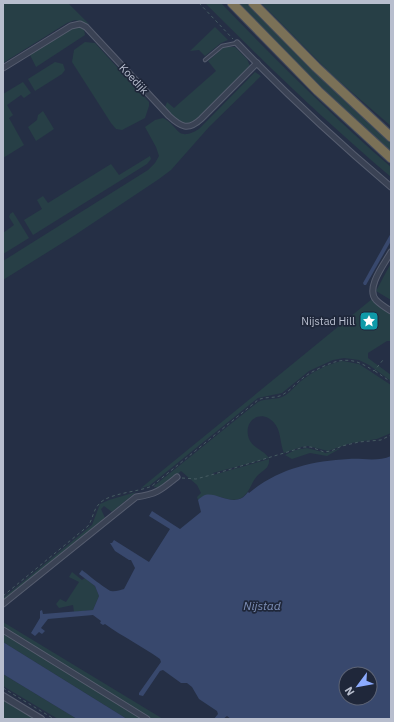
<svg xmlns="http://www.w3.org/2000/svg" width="394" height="722" font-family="'IBM Plex Sans',sans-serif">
	<rect width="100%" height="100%" fill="#252f45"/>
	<!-- green -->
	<g fill="#273f46">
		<polygon points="3,3 68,3 89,24 75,20 67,23 3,63"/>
		<path d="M 205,3 L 221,3 C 276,60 331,115 391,167 L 391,177 C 326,122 265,63 205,3 Z"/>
		<path d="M 239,3 L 248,3 C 293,52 341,99 391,143 L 391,152 C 338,104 287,55 239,3 Z"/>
		<polygon points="261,3 391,3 391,126 333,76"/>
		<polygon points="76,27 84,29 85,35 36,67 30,55 68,30"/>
		<polygon points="215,27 228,40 221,43 205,56 199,50 190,51"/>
		<polygon points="85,42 95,43 149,102 149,106 145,118 122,130 116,129 111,123 72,62 74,50"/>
		<path d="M 227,47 L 235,47 L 247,59 L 250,66 L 196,120 C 182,130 175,117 165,107 L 167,102 L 174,108 L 216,71 L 208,61 L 223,48 Z"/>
		<polygon points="55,62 63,64 65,70 62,74 35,91 28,79"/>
		<path d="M 255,72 L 261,76 L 209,127 L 171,170 L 159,179 L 75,235 L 3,280 L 3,261 L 148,170 L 155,163 L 159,156 L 156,147 L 145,127 L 155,120 L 163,118 C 179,125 176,143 199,129 Z"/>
		<polygon points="23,82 31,93 24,98 21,95 7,105 13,115 9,118 24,145 3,158 3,94"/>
		<polygon points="43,111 54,129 36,141 28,127 37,120 38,115"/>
		<polygon points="150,156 151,159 147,164 33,235 24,220 42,209 37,200 43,196 48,203 111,164 119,175"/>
		<polygon points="13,212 29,238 3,254 3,233 14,225 9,217 10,214"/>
		<polygon points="391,263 391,300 376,291"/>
		<polygon points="372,299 391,314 391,341 387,341 368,353 368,358 391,375 391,381 369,365 359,360 344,358 333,360 309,371 282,393 258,398 149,486 141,488"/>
		<path d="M 343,361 L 359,364 L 391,385 L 391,433 L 377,439 L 351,443 L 328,451 L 308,446 L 301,447 L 284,453 C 280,444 281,431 275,424 C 263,408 242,419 249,439 C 253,448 263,450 269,458 L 213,473 L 213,475 L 269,459 C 270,468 263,470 258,475 C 252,481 250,491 244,496 C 230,508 213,486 198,500 L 197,497 L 201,493 L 197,485 L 181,471 C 174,477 164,490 154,487 L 154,486 L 258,402 C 265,398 274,400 282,397 C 289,394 295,386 301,381 C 312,372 329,363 343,361 Z"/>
		<polygon points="307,448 326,453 341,448 327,456 310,453 292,459 285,455 295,450"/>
		<polygon points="136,492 112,512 104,506 101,509 105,518 3,601 3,598 92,525 100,504 109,500"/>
		<polygon points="72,572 82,580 85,578 95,586 99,596 93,610 74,612 73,605 59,608 56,604 60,599 66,602 79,582 69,577"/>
		<polygon points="3,622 163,719 150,719 3,627"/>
		<polygon points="3,632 143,719 127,719 3,642"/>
		<polygon points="3,674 77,719 58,719 3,686"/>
		<polygon points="3,699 37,719 3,719"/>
	</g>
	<!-- water -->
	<g fill="#38486d" fill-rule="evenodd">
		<polygon points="391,233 391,241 366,285 364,285 363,283"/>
		<path d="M 391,456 L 391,719 L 231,719 L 227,716 L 223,719 L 214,719 L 218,714 L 217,711 L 199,699 L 192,687 L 187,683 L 181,683 L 163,670 L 160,671 L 143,696 L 139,695 L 139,693 L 161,662 L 160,659 C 142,646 123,637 105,624 L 103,625 L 100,623 L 101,621 L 93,615 L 48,619 L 41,628 L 45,631 L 42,634 L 39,632 L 35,636 L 31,633 L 40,618 L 40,611 L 42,610 L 43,614 L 93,610 L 99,596 L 95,586 L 79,574 L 82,570 C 87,574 107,590 111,591 C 115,592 120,590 124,589 L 135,568 L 131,560 L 129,560 L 115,551 L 110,543 L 112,543 L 114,540 L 149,562 L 170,529 L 149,516 L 152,511 L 180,529 L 201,512 L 198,500 C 199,499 201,497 203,496 C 215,489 235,511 248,492 L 249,493 C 278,469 311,461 349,459 C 362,458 378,462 391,456 ZM 346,674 L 370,674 L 370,698 L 346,698 Z"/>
		<polygon points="3,642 127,719 77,719 3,674"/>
	</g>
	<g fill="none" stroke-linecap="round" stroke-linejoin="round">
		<!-- service casing -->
		<g stroke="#565d6f" stroke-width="4.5">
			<polyline id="service" points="205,60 222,46 237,43"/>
		</g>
		<!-- minor casing -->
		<g stroke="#565d6f" stroke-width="7">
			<g id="minor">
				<path d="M 237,43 C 286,94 338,142 391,187"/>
				<path d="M 3,68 L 71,26 L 80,24 L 86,27 L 169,116 C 181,127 188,131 201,119 L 257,63"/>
				<path d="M 391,252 C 385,263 365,288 376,300 C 380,304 386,308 391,311"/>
				<path d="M 3,604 L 136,497 C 157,494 161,490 177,477"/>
				<polyline points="3,630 147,719"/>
			</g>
		</g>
		<!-- tertiary casing -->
		<g stroke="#565d6f" stroke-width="8">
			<polyline id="tertiary" points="3,696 41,719"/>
		</g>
		<!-- motorway casing -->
		<g stroke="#424a5c" stroke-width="11">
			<g id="motorway">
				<polyline points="232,3 318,91 391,158"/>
				<polyline points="253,3 316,67 391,137"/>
			</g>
		</g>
		<!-- path -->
		<g stroke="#465c62" stroke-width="1" stroke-dasharray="3 3" stroke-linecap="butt">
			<polyline points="199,3 233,39"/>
			<polyline points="375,371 391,382"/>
			<polyline points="182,478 196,479 211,475 304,447 311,447 324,452 331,451 342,446 359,442 381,440 391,435"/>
			<path d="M 3,596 L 88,526 C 93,519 93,510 99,504 C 108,493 139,492 152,486 L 258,400 C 265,396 274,399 282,395 C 290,391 296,383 303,378 C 309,373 316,370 322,367 C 343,357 355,358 374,371 L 383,360"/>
			<polyline points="3,688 54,719"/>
		</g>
		<!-- service -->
		<use href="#service" stroke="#3a4254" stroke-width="2.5"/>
		<!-- minor -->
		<use href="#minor" stroke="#3a4254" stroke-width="5"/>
		<!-- tertiary -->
		<use href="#tertiary" stroke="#3a4254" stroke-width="6"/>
		<!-- motorway -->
		<use href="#motorway" stroke="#7b7157" stroke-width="9"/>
	</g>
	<!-- icons -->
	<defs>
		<g id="sight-square" transform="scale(1)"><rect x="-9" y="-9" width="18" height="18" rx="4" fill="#0f9aa8" stroke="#1f273a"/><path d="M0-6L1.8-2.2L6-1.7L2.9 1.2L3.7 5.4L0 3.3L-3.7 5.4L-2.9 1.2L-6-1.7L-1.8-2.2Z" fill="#fff"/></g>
	</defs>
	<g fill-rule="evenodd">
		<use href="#sight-square" x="369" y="321"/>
	</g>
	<g text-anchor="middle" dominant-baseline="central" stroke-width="3.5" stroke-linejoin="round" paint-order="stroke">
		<!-- street labels -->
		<g font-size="11" fill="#b8bece" stroke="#1f273a">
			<text transform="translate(134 79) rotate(47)">Koedijk</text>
		</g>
		<!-- poi labels -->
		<g font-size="11" fill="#b8bece" stroke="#1f273a" text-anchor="end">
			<text x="355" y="321">Nijstad Hill</text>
		</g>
		<!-- water labels -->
		<g font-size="12" font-style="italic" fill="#7d8fb7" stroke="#1f273a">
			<text x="262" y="605">Nijstad</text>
		</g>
	</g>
	<!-- border -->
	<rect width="394" height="722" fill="none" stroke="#b8bece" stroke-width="8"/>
	<!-- north arrow -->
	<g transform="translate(358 686) rotate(238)"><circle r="19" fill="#1f273a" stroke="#5c6375"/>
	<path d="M0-3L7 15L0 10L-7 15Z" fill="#8cabff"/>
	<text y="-6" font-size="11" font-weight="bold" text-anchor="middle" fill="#b8bece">N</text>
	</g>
</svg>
